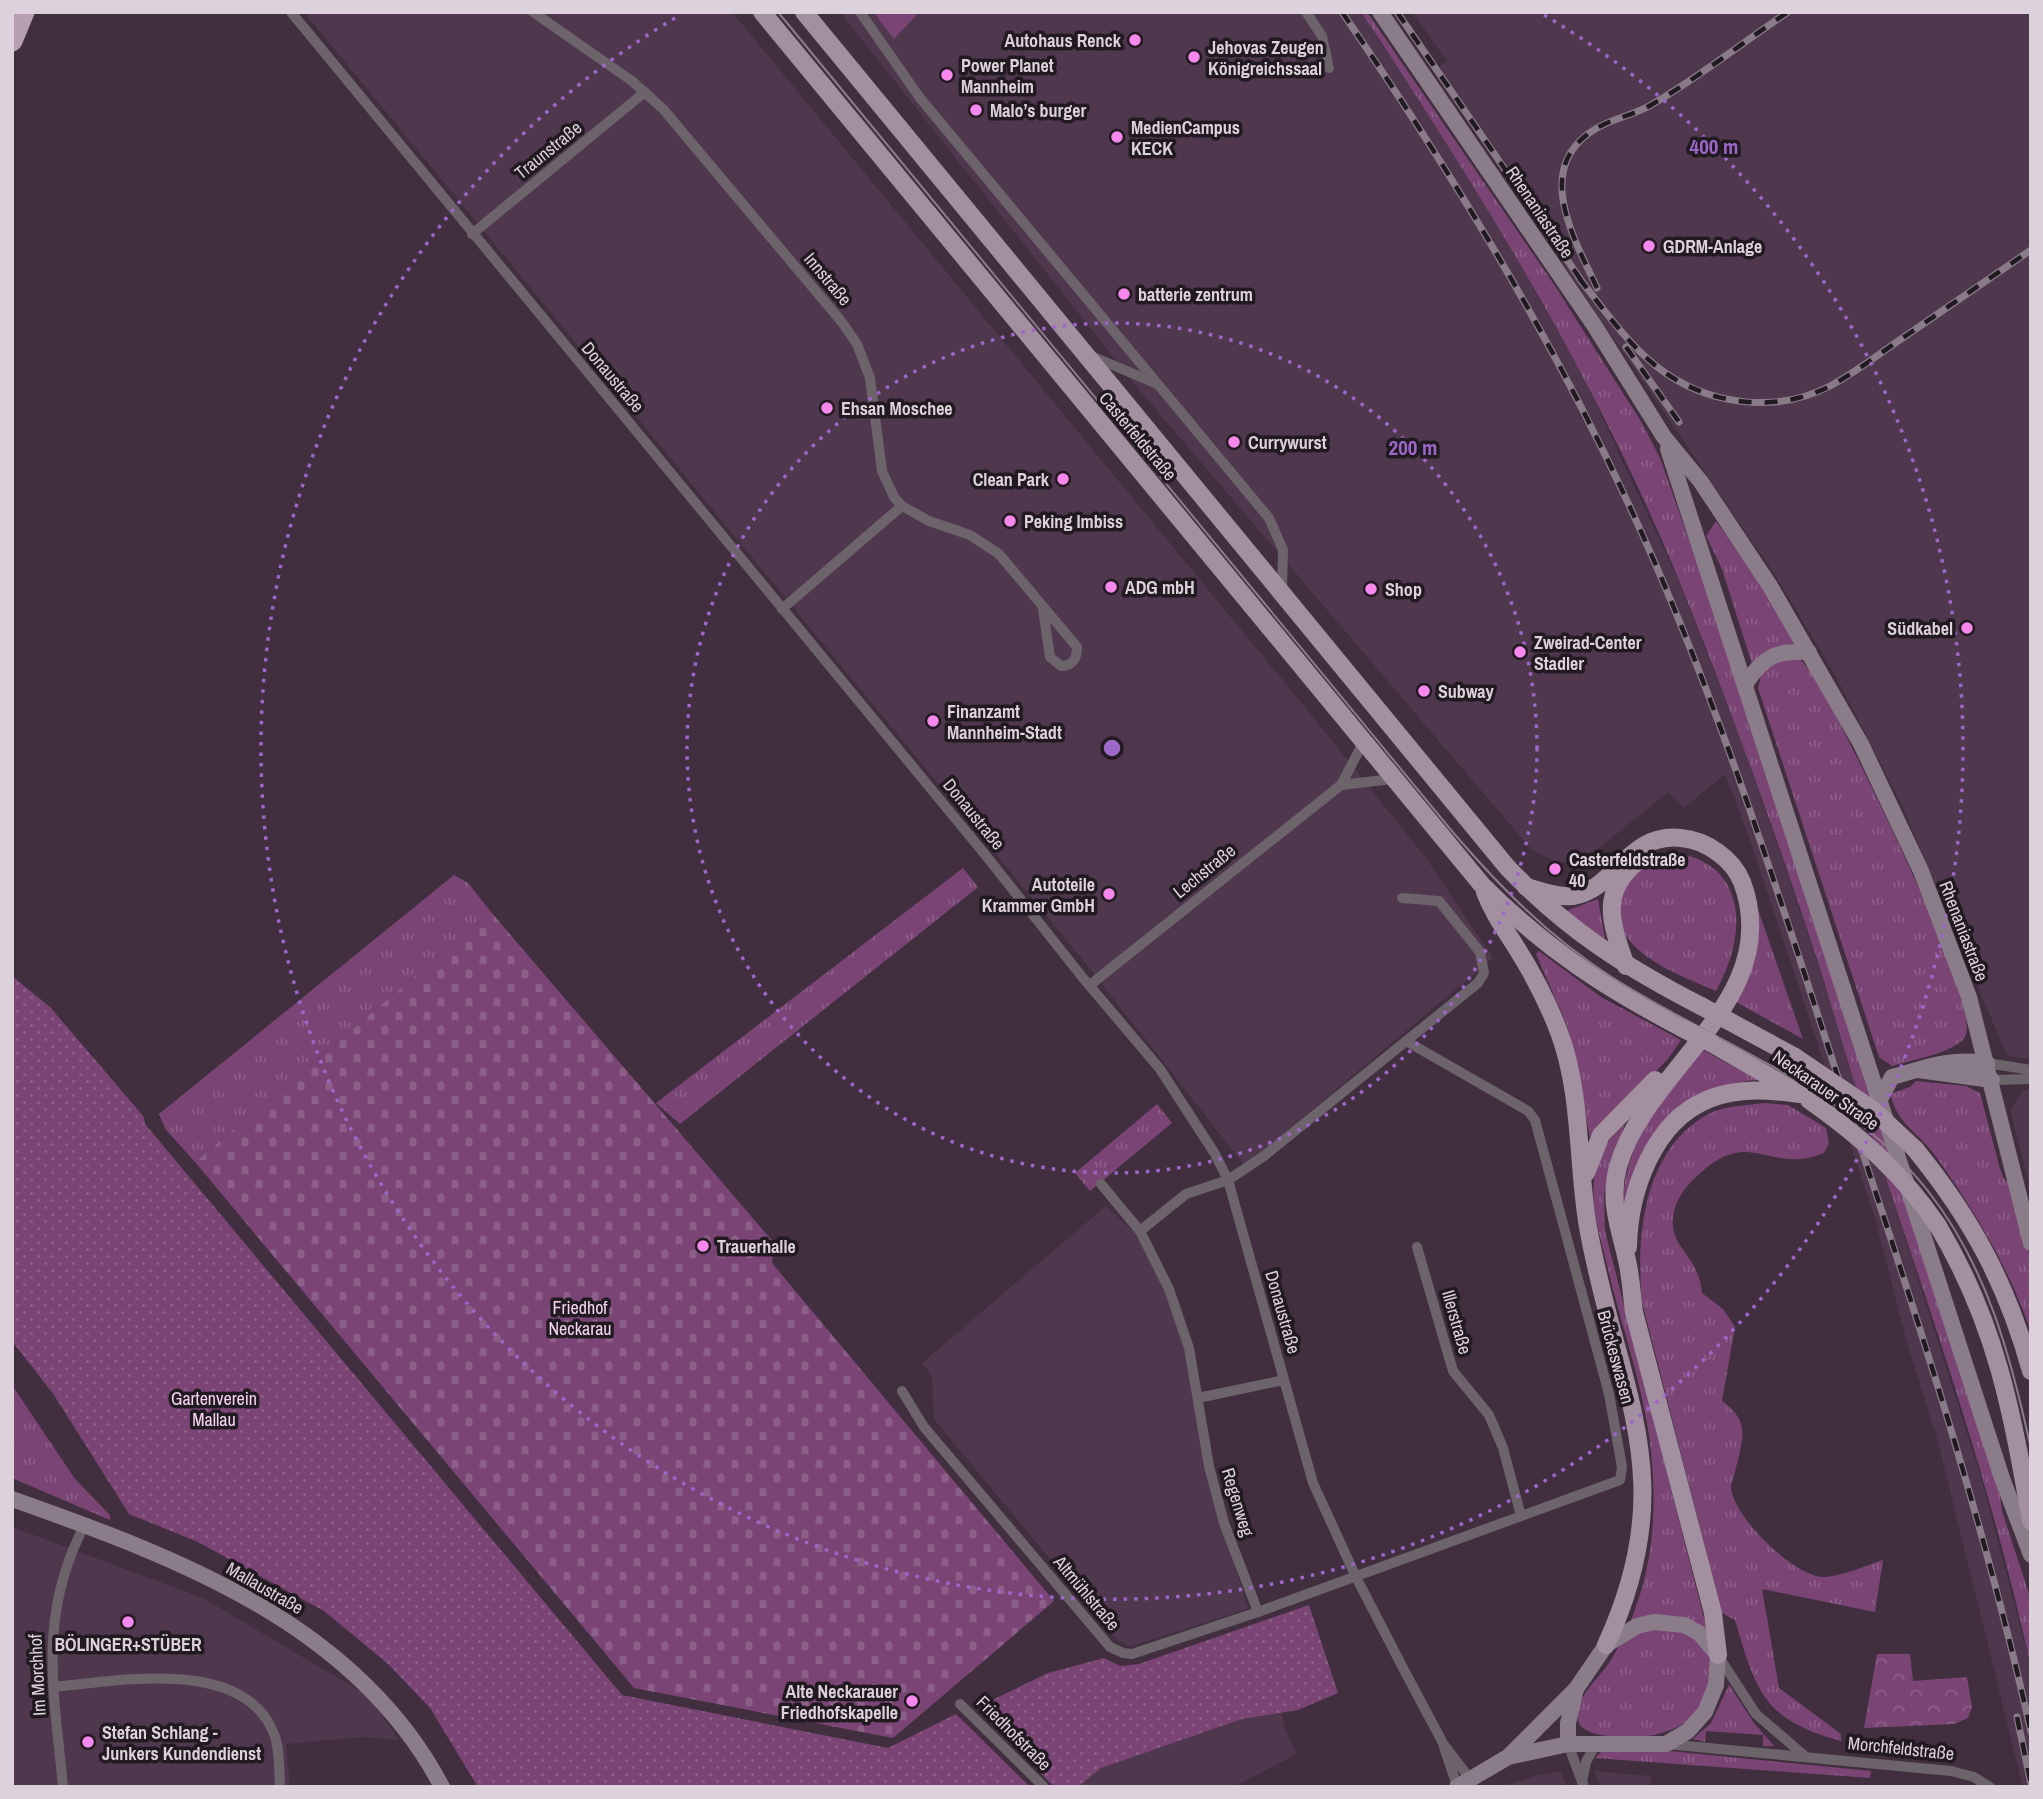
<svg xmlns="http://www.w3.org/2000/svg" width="2043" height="1799" font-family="'Archivo Narrow',sans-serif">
	<defs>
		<pattern id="grass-tufts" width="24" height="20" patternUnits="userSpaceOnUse" patternTransform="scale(1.75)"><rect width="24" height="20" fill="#7a4575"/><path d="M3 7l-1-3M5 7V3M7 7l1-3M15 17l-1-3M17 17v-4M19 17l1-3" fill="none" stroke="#8c5f88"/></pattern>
		<pattern id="cemetery-stones" width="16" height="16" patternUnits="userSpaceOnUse" patternTransform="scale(1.75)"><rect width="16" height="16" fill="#7a4575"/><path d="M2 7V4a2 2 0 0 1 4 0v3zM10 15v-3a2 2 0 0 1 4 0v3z" fill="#8c5f88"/></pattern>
		<pattern id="park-crowns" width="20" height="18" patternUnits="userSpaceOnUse" patternTransform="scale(1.75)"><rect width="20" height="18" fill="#7a4575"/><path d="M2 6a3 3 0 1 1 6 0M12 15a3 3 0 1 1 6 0" fill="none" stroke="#8c5f88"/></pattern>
		<pattern id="garden-dots" width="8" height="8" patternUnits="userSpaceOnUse" patternTransform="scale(1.75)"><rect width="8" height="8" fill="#7a4575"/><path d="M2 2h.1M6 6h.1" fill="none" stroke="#8c5f88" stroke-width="1.8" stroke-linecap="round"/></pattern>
	</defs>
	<rect width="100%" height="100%" fill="#412f3f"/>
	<!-- built -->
	<g fill="#4f384d">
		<polygon points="304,12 732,12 1304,706 1426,858 1493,958 1245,1166 1088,966"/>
		<polygon points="840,12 1361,12 1375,34 1477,188 1582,375 1677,577 1743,745 1822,975 1982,1481 2031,1668 2031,1787 2023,1787 1938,1442 1906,1339 1875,1218 1753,848 1725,774 1684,808 1668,792 1578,865 1552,860 1532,850 1141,392"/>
		<polygon points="1412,12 2031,12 2031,1059 2007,1056 1901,803 1835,675 1775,575 1524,207 1532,200 1439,67 1447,61"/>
		<polygon points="2031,1089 2031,1190 2010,1110 2023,1091"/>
		<polygon points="1106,1206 1135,1233 1166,1290 1185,1348 1205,1466 1248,1609 1131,1646 1117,1640 934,1419 932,1376 922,1363"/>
		<polygon points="12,1527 203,1598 370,1697 399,1740 362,1737 286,1744 290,1787 12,1787"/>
		<polygon points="1281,1711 1286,1731 1297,1754 1233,1787 1078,1787 1100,1768 1242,1719"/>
		<polygon points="1560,1771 1567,1787 1501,1787 1538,1775"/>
		<polygon points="1594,1771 1651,1776 1650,1787 1601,1787"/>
	</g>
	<!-- grass -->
	<g fill="url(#grass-tufts)">
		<polygon points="878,12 919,12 894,39 875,14"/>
		<path d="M 1361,12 L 1367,12 L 1555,286 L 1642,423 L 1660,458 L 1727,647 L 1999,1487 L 2002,1511 L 2031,1600 L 2031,1668 C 1991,1480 1925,1297 1865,1115 C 1849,1067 1835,1017 1820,968 C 1777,837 1730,706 1678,578 C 1595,377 1481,192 1361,12 Z"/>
		<path d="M 1716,521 L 1760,582 L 1796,643 C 1777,646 1765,649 1752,664 L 1722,569 L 1706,536 Z"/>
		<path d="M 1799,658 L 1815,676 C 1840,722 1984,1002 1965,1037 C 1956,1052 1909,1061 1892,1066 L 1879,1057 L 1758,688 L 1761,676 L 1773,662 Z"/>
		<path d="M 1671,852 C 1749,862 1748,935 1716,991 C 1677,974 1594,945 1625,887 C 1637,866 1648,859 1671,852 Z"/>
		<polygon points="963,868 978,887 680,1124 656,1103"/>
		<polygon points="454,875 468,883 491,912 195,1162 166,1130 159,1114"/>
		<polygon points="1598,899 1605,938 1601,940 1566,911"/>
		<polygon points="1752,899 1755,901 1803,1039 1734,1001"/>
		<polygon points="1539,951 1601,997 1681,1040 1668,1059 1590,1138 1568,1028 1536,954"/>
		<path d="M 1703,1050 L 1758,1080 C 1677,1085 1636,1140 1623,1216 C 1621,1142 1660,1105 1703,1050 Z"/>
		<path d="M 1916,1081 L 1966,1086 L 1980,1093 L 2000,1169 L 2004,1179 L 2015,1187 L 2031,1264 L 2031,1332 C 2009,1268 1976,1213 1937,1158 C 1919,1132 1899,1127 1890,1094 L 1910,1087 Z"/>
		<path d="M 1764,1103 L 1788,1105 L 1826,1128 L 1829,1143 L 1824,1153 C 1767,1177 1750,1120 1691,1182 C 1680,1193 1671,1210 1673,1226 C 1675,1250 1699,1258 1702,1293 L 1723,1309 L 1735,1327 L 1722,1401 C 1752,1422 1742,1441 1735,1472 C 1734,1477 1731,1484 1731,1488 C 1734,1518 1796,1579 1826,1577 C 1845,1575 1865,1566 1883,1560 L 1875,1612 L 1762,1589 L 1779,1688 L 1841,1734 L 1841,1741 C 1764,1720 1756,1692 1735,1620 L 1722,1613 L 1642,1302 C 1636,1235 1643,1149 1710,1113 C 1725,1106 1747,1105 1764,1103 Z"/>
		<polygon points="1157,1104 1172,1123 1090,1191 1075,1173"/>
		<path d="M 1625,1124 L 1604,1193 L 1605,1231 L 1708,1634 C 1711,1658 1715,1691 1699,1711 C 1689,1723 1673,1730 1658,1734 C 1642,1739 1586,1740 1579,1723 C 1570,1701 1601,1677 1611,1660 C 1648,1598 1658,1532 1652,1462 C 1647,1394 1621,1327 1606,1261 C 1598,1230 1589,1199 1596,1167 C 1600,1148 1612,1137 1625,1124 Z"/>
		<polygon points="12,1385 75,1479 110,1515 110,1520 12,1478"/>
		<polygon points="1729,1685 1754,1723 1774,1746 1763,1746 1763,1735 1706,1731 1705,1742 1693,1739 1711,1723"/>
		<polygon points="1619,1746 1871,1771 1870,1778 1595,1758 1604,1749"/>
	</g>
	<!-- cemetery -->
	<polygon fill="url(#cemetery-stones)" points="491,912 774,1243 772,1263 1054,1601 893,1738 634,1688 195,1162"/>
	<!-- park -->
	<polygon fill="url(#park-crowns)" points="1877,1654 1910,1654 1913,1681 1967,1677 1972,1707 1968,1718 1954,1724 1864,1728"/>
	<!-- garden -->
	<g fill="url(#garden-dots)">
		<polygon points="12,976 50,1007 144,1117 145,1124 622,1695 888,1748 956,1714 1030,1787 478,1787 430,1708 388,1664 324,1611 198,1542 129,1514 54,1395 12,1341"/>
		<polygon points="1309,1605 1338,1693 1298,1710 1242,1719 1101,1768 1078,1787 1054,1787 978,1707 1048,1673 1104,1658 1120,1666 1139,1664"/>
	</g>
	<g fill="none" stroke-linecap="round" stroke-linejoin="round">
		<!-- street -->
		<g stroke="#6c636b" stroke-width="10">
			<polyline points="291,12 983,852 1083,978 1160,1069 1215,1154 1228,1180 1313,1483 1356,1577 1403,1668 1444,1745 1471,1780"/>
			<path d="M 533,12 L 632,81 L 663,109 L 841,321 L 857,344 L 870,378 L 882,471 L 894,497 L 902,506 L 929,521 L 970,535 L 999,554 L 1077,647 C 1077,658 1073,666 1061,666 L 1050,657 L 1043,609"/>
			<polyline points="860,12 920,98 1269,518 1283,550 1282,591"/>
			<polyline points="1306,12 1322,36 1329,68"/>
			<polyline points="472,234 645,92"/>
			<polyline points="1089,355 1155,383"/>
			<polyline points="782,609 902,506"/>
			<polyline points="1341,785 1392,779"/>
			<polyline points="1090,985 1341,785 1363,743"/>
			<polyline points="1987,1063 2031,1070"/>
			<polyline points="1992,1080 2031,1079"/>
			<polyline points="1101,1184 1140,1231 1169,1289 1189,1348 1209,1466 1224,1523 1258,1612"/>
			<polyline points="1140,1231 1186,1194 1228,1180 1264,1156 1478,983 1484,973 1480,952 1439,901 1402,898"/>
			<polyline points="1417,1247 1453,1371 1489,1415 1503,1448 1521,1516"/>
			<polyline points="902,1391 924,1427 1110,1647 1123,1653 1132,1654 1258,1612 1620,1480 1622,1467 1609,1394 1535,1120 1528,1111 1406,1041"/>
			<polyline points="1198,1398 1284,1380"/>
			<polyline points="1719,1657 1756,1714 1806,1757"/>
			<path d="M 54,1687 C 116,1681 244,1656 274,1734 C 280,1749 279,1770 280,1787"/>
			<polyline points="960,1704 1044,1787"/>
			<polyline points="1568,1744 1584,1787"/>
			<polyline points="1666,1744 1951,1771 1974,1777 1990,1787"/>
			<polyline points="1444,1747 1457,1786"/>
			<polyline points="1582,1782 1586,1762 1597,1742"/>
			<path d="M 63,1787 C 54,1690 37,1616 85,1524"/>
		</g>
		<!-- secondary -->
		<g stroke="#8b7c89" stroke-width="16">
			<polyline points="1380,12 1594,325 1664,437 1701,482 1770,586 1861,744 1921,871 1969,997 2031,1243"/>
			<polyline points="1668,449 2002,1478 2031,1555"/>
			<path d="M 1746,683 C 1764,656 1777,650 1809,652"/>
			<polyline points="1918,1070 1992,1080"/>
			<path d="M 1879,1101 L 1892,1077 C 1928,1067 1948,1058 1987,1063"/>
			<path d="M 12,1499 C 176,1557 357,1624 442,1787"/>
			<polyline points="1568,1744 1568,1723 1576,1689"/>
			<polyline points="1457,1787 1508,1757 1576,1689 1606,1645 1637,1626 1654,1622 1684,1625 1699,1633 1718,1655 1716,1685 1705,1712 1688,1731 1666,1744 1568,1744 1508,1757"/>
		</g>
		<!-- primary -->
		<g stroke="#a28f9f" stroke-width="18">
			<path d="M 762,12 L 1482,885 C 1547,950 1604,987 1684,1029"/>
			<path d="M 804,12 L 1507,867 C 1566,929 1625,967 1701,1006"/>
			<path d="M 1526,887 C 1541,891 1558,898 1573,896 C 1616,889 1628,832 1681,838 C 1706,840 1733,859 1742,882 C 1786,999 1645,1068 1618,1167 C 1608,1203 1621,1230 1628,1265 C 1631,1280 1632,1297 1634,1312 L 1713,1613 L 1718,1655"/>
			<path d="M 1485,892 C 1493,913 1504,928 1516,947 C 1533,974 1548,1003 1559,1032 C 1582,1093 1577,1163 1588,1227 C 1617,1391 1684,1476 1606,1645"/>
			<path d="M 1626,966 C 1612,925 1598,893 1638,861"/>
			<polyline points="1727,1020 1795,1057"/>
			<polyline points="1711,1043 1793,1090"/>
			<path d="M 1915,1149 C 1972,1219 2007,1284 2031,1371"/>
			<polyline points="1586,1173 1601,1135 1655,1080"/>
			<path d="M 1938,1226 C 1996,1323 2012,1411 2031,1521"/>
			<path d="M 1628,1247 C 1629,1192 1653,1121 1709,1099 C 1739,1087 1769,1090 1800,1094"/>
		</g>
		<!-- highway -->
		<polyline stroke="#b7a0b4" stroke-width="21" points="12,41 24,12"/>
		<!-- tram -->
		<path stroke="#8a7b88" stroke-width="2" d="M 778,12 L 1451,830 C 1499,886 1548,936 1610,976 C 1719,1046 1845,1085 1928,1191 C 1987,1266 2011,1357 2031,1449"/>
		<!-- rail casing -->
		<g stroke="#8a7b88" stroke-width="7">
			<g id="rail">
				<path d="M 1342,12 C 1450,170 1549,332 1629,505 C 1725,712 1790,932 1861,1148 C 1925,1341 1987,1534 2031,1732"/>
				<polyline points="1397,12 1583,283"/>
				<path d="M 1579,278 C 1602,307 1626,342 1656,366 C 1705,405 1776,415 1832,385 C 1858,371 1883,351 1907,335 C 1949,306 1990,278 2031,250"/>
				<path d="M 1597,288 C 1574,238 1531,166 1597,128 C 1614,118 1634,115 1651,105 C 1698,78 1742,43 1788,12"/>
				<polyline points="1626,347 1679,422"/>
				<polyline points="2017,1717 2031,1784"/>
			</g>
		</g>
		<!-- rail -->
		<use href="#rail" stroke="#221a21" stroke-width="4.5" stroke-dasharray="13" stroke-linecap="butt"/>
		<!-- primary-bridge -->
		<g stroke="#a28f9f" stroke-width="18">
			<polyline points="1701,1006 1727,1020"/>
			<polyline points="1684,1029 1711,1043"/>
			<polyline points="1795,1057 1873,1110 1915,1149"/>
			<path d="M 1809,1100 C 1860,1136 1903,1174 1938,1226"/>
		</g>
	</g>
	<!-- distance rings -->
	<g fill="none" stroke="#9d66c9" stroke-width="3.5" stroke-dasharray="3.5 7">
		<circle cx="1112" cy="748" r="425"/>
		<path d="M1544 15A851 851 0 1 1 680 15"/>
	</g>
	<!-- markers -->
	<g fill="#f688ed" stroke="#221a21" stroke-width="2.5">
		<circle cx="1135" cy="40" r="7"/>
		<circle cx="1194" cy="57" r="7"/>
		<circle cx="947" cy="75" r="7"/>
		<circle cx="976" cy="110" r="7"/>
		<circle cx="1117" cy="137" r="7"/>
		<circle cx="1649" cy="246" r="7"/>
		<circle cx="1124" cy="294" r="7"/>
		<circle cx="827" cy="408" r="7"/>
		<circle cx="1234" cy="442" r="7"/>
		<circle cx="1063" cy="479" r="7"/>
		<circle cx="1010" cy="521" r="7"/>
		<circle cx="1111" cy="587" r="7"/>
		<circle cx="1371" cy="589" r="7"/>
		<circle cx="1967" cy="628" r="7"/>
		<circle cx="1520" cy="652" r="7"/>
		<circle cx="1424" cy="691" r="7"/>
		<circle cx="933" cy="721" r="7"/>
		<circle cx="1555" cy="869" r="7"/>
		<circle cx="1109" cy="894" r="7"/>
		<circle cx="703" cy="1246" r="7"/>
		<circle cx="128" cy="1622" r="7"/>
		<circle cx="912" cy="1701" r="7"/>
		<circle cx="88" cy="1742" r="7"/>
	</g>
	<g text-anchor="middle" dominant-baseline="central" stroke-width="7" stroke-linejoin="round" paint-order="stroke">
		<!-- poi labels -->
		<g font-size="18" font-weight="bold" fill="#ddd1db" stroke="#221a21" text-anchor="start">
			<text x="1121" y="40" text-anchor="end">Autohaus Renck</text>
			<text x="1208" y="47">Jehovas Zeugen<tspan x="1208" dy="21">Königreichssaal</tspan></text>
			<text x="961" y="65">Power Planet<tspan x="961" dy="21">Mannheim</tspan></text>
			<text x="990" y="110">Malo’s burger</text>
			<text x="1131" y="127">MedienCampus<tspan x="1131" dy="21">KECK</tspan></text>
			<text x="1663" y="246">GDRM-Anlage</text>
			<text x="1138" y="294">batterie zentrum</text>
			<text x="841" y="408">Ehsan Moschee</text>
			<text x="1248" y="442">Currywurst</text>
			<text x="1049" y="479" text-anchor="end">Clean Park</text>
			<text x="1024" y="521">Peking Imbiss</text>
			<text x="1125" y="587">ADG mbH</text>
			<text x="1385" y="589">Shop</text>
			<text x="1953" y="628" text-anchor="end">Südkabel</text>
			<text x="1534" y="642">Zweirad-Center<tspan x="1534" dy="21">Stadler</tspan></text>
			<text x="1438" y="691">Subway</text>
			<text x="947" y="711">Finanzamt<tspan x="947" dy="21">Mannheim-Stadt</tspan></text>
			<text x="1569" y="859">Casterfeldstraße<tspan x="1569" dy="21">40</tspan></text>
			<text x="1095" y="884" text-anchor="end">Autoteile<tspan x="1095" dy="21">Krammer GmbH</tspan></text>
			<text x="717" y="1246">Trauerhalle</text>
			<text x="128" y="1644" text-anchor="middle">BÖLINGER+STÜBER</text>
			<text x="898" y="1691" text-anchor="end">Alte Neckarauer<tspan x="898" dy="21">Friedhofskapelle</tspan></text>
			<text x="102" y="1732">Stefan Schlang -<tspan x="102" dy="21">Junkers Kundendienst</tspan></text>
		</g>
		<!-- street labels -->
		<g font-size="18" fill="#ddd1db" stroke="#221a21">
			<text transform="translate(548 150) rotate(-39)">Traunstraße</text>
			<text transform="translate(1540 212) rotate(56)">Rhenaniastraße</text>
			<text transform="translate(828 279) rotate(50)">Innstraße</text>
			<text transform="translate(613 377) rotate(50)">Donaustraße</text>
			<text transform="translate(1138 436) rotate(50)">Casterfeldstraße</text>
			<text transform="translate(974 814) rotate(51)">Donaustraße</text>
			<text transform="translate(1204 871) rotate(-39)">Lechstraße</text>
			<text transform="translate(1964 931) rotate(69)">Rhenaniastraße</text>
			<text transform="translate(1826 1090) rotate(35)">Neckarauer Straße</text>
			<text transform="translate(1283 1312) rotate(74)">Donaustraße</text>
			<text transform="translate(1457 1322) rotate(74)">Illerstraße</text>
			<text transform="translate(1616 1357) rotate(75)">Brückeswasen</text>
			<text transform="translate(1238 1502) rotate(73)">Regenweg</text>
			<text transform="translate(265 1588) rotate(30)">Mallaustraße</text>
			<text transform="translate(1087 1593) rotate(50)">Altmühlstraße</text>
			<text transform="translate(37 1675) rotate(-93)">Im Morchhof</text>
			<text transform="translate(1014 1733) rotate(45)">Friedhofstraße</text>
			<text transform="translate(1901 1748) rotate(6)">Morchfeldstraße</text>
		</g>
		<!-- park labels -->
		<g font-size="18" fill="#f6d4f1" stroke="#221a21">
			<text x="580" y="1307">Friedhof<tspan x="580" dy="21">Neckarau</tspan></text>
			<text x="214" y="1398">Gartenverein<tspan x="214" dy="21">Mallau</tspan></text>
		</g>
	</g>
	<circle cx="1112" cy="748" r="10" fill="#9d66c9" stroke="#221a21" stroke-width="3.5"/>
	<g font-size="21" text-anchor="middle" font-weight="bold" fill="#9d66c9" stroke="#221a21" stroke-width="7" stroke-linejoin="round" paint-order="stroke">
		<text x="1714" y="154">400 m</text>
		<text x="1413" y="455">200 m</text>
	</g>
	<!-- border -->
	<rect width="2043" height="1799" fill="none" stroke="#ddd1db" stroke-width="28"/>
</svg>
